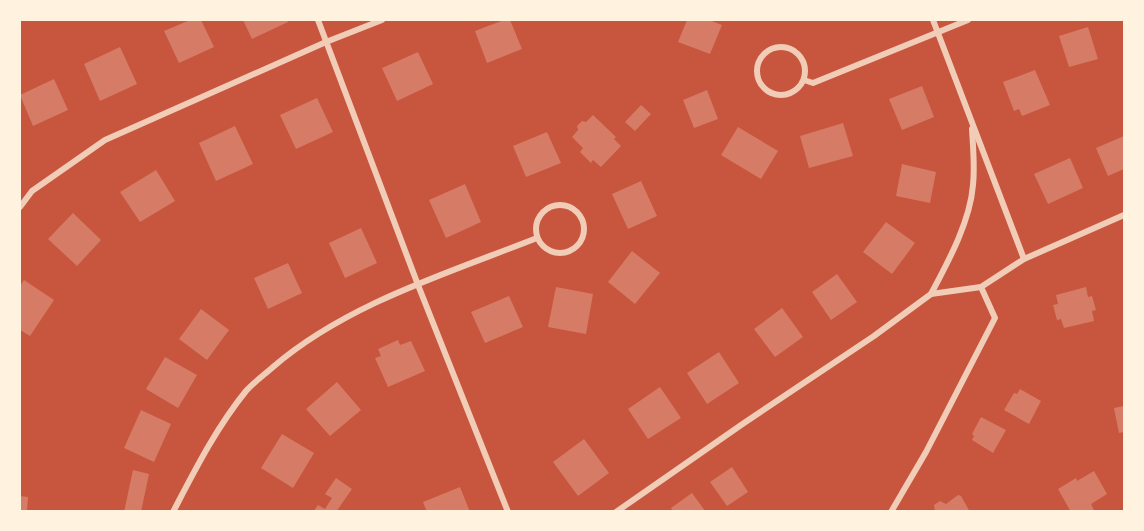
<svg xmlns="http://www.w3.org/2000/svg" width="1144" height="531" font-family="Lora,serif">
	<rect width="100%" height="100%" fill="#c8553d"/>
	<!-- building -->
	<g fill="#d67c66">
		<polygon points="190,20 201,20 214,47 179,63 164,31"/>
		<polygon points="243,20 287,20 288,22 252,39"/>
		<polygon points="504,20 510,20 522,49 487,63 475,31"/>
		<polygon points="687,20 709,20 722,25 710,54 678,42"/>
		<polygon points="1088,27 1098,59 1069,67 1059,36"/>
		<polygon points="120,47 137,84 100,101 84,64"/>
		<polygon points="418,52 433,84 397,101 382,68"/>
		<polygon points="1035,70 1050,105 1022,116 1019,109 1014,111 1003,82"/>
		<polygon points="54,79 68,110 33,126 20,95"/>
		<polygon points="922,86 934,117 902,130 889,99"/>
		<polygon points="707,90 718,119 694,128 683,100"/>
		<polygon points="317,98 333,132 296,149 280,115"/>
		<polygon points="641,105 651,114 635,131 625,122"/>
		<polygon points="593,115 616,137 614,139 621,146 601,167 593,160 591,163 580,152 583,148 572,137 578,130 577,126 582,121 586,122"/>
		<polygon points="843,123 853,156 809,168 800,136"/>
		<polygon points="235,126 253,164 216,181 199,143"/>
		<polygon points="738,127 778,151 761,179 721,155"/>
		<polygon points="547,132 561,163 526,177 513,146"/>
		<polygon points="1124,136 1124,169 1108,176 1096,148"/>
		<polygon points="1070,158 1083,188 1048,204 1034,174"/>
		<polygon points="902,164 936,172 930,203 896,196"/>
		<polygon points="156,170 175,201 140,222 120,192"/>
		<polygon points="641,181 657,216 628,229 612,194"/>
		<polygon points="465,184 481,222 446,238 429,200"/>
		<polygon points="73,213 101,240 77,266 48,239"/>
		<polygon points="886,222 915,243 892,274 863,252"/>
		<polygon points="361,228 377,263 345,278 329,243"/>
		<polygon points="632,251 660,273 635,304 608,282"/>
		<polygon points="288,263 302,293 268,309 254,278"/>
		<polygon points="837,274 857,302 831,320 812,292"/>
		<polygon points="24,280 54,300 30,336 20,330 20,286"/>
		<polygon points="556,287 593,294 586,334 548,327"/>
		<polygon points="1086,287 1088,297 1092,296 1096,310 1092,311 1094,321 1064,328 1061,319 1057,320 1053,305 1058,304 1056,295"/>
		<polygon points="509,296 523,327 485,343 471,312"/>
		<polygon points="782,308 803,337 775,357 754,329"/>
		<polygon points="201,309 229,330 207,360 179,339"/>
		<polygon points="398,340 400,345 411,341 425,371 388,387 375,358 381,356 378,349"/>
		<polygon points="719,352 739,383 707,404 687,373"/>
		<polygon points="165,357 197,375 178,408 146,389"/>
		<polygon points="337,382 361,410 330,436 306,409"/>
		<polygon points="660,387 681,418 648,439 628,409"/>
		<polygon points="1020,389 1041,401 1029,424 1004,410 1014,393 1017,394"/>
		<polygon points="1124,406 1124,432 1119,433 1114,408"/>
		<polygon points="141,410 171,424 154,462 124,448"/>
		<polygon points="981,417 1006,430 993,453 972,440 974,436 972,434"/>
		<polygon points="282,434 314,453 293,488 261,468"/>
		<polygon points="584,439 609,473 578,496 553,462"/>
		<polygon points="732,467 748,492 727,506 710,482"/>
		<polygon points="133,470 149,474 141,512 124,512"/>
		<polygon points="1094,471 1107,494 1091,504 1095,512 1071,512 1058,489 1076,478 1077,481"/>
		<polygon points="336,478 352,489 336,512 313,512 318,505 325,509 332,498 325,494"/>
		<polygon points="460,487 470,512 427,512 423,502"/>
		<polygon points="692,493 706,512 673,512 671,508"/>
		<polygon points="958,495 961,496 970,512 935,512 934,505 940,501 946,504"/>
		<polygon points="20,496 28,497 27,512 20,512"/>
	</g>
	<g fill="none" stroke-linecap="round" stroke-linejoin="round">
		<!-- minor -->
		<g stroke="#f1ccb7" stroke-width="6">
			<polyline points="318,20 418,285 508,512"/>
			<polyline points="933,20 1024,259"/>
			<circle cx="781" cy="71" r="24"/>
			<polyline points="804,80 813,83 968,20"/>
			<circle cx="560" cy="229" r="24"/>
			<polyline points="20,207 32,191 105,140 326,42 382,20"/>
			<path d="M 931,294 C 948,262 970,222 973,185 C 975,167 973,147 972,129"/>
			<path d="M 173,512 C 195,470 216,428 246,391 C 254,382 264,375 273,367 C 346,304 448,273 537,238"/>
			<polyline points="616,512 744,423 874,336 931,294 981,287 1024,259 1124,215"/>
			<polyline points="891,512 926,452 995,318 981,287"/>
		</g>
	</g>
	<!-- border -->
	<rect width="1144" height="531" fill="none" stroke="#fff3e0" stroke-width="42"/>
</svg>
